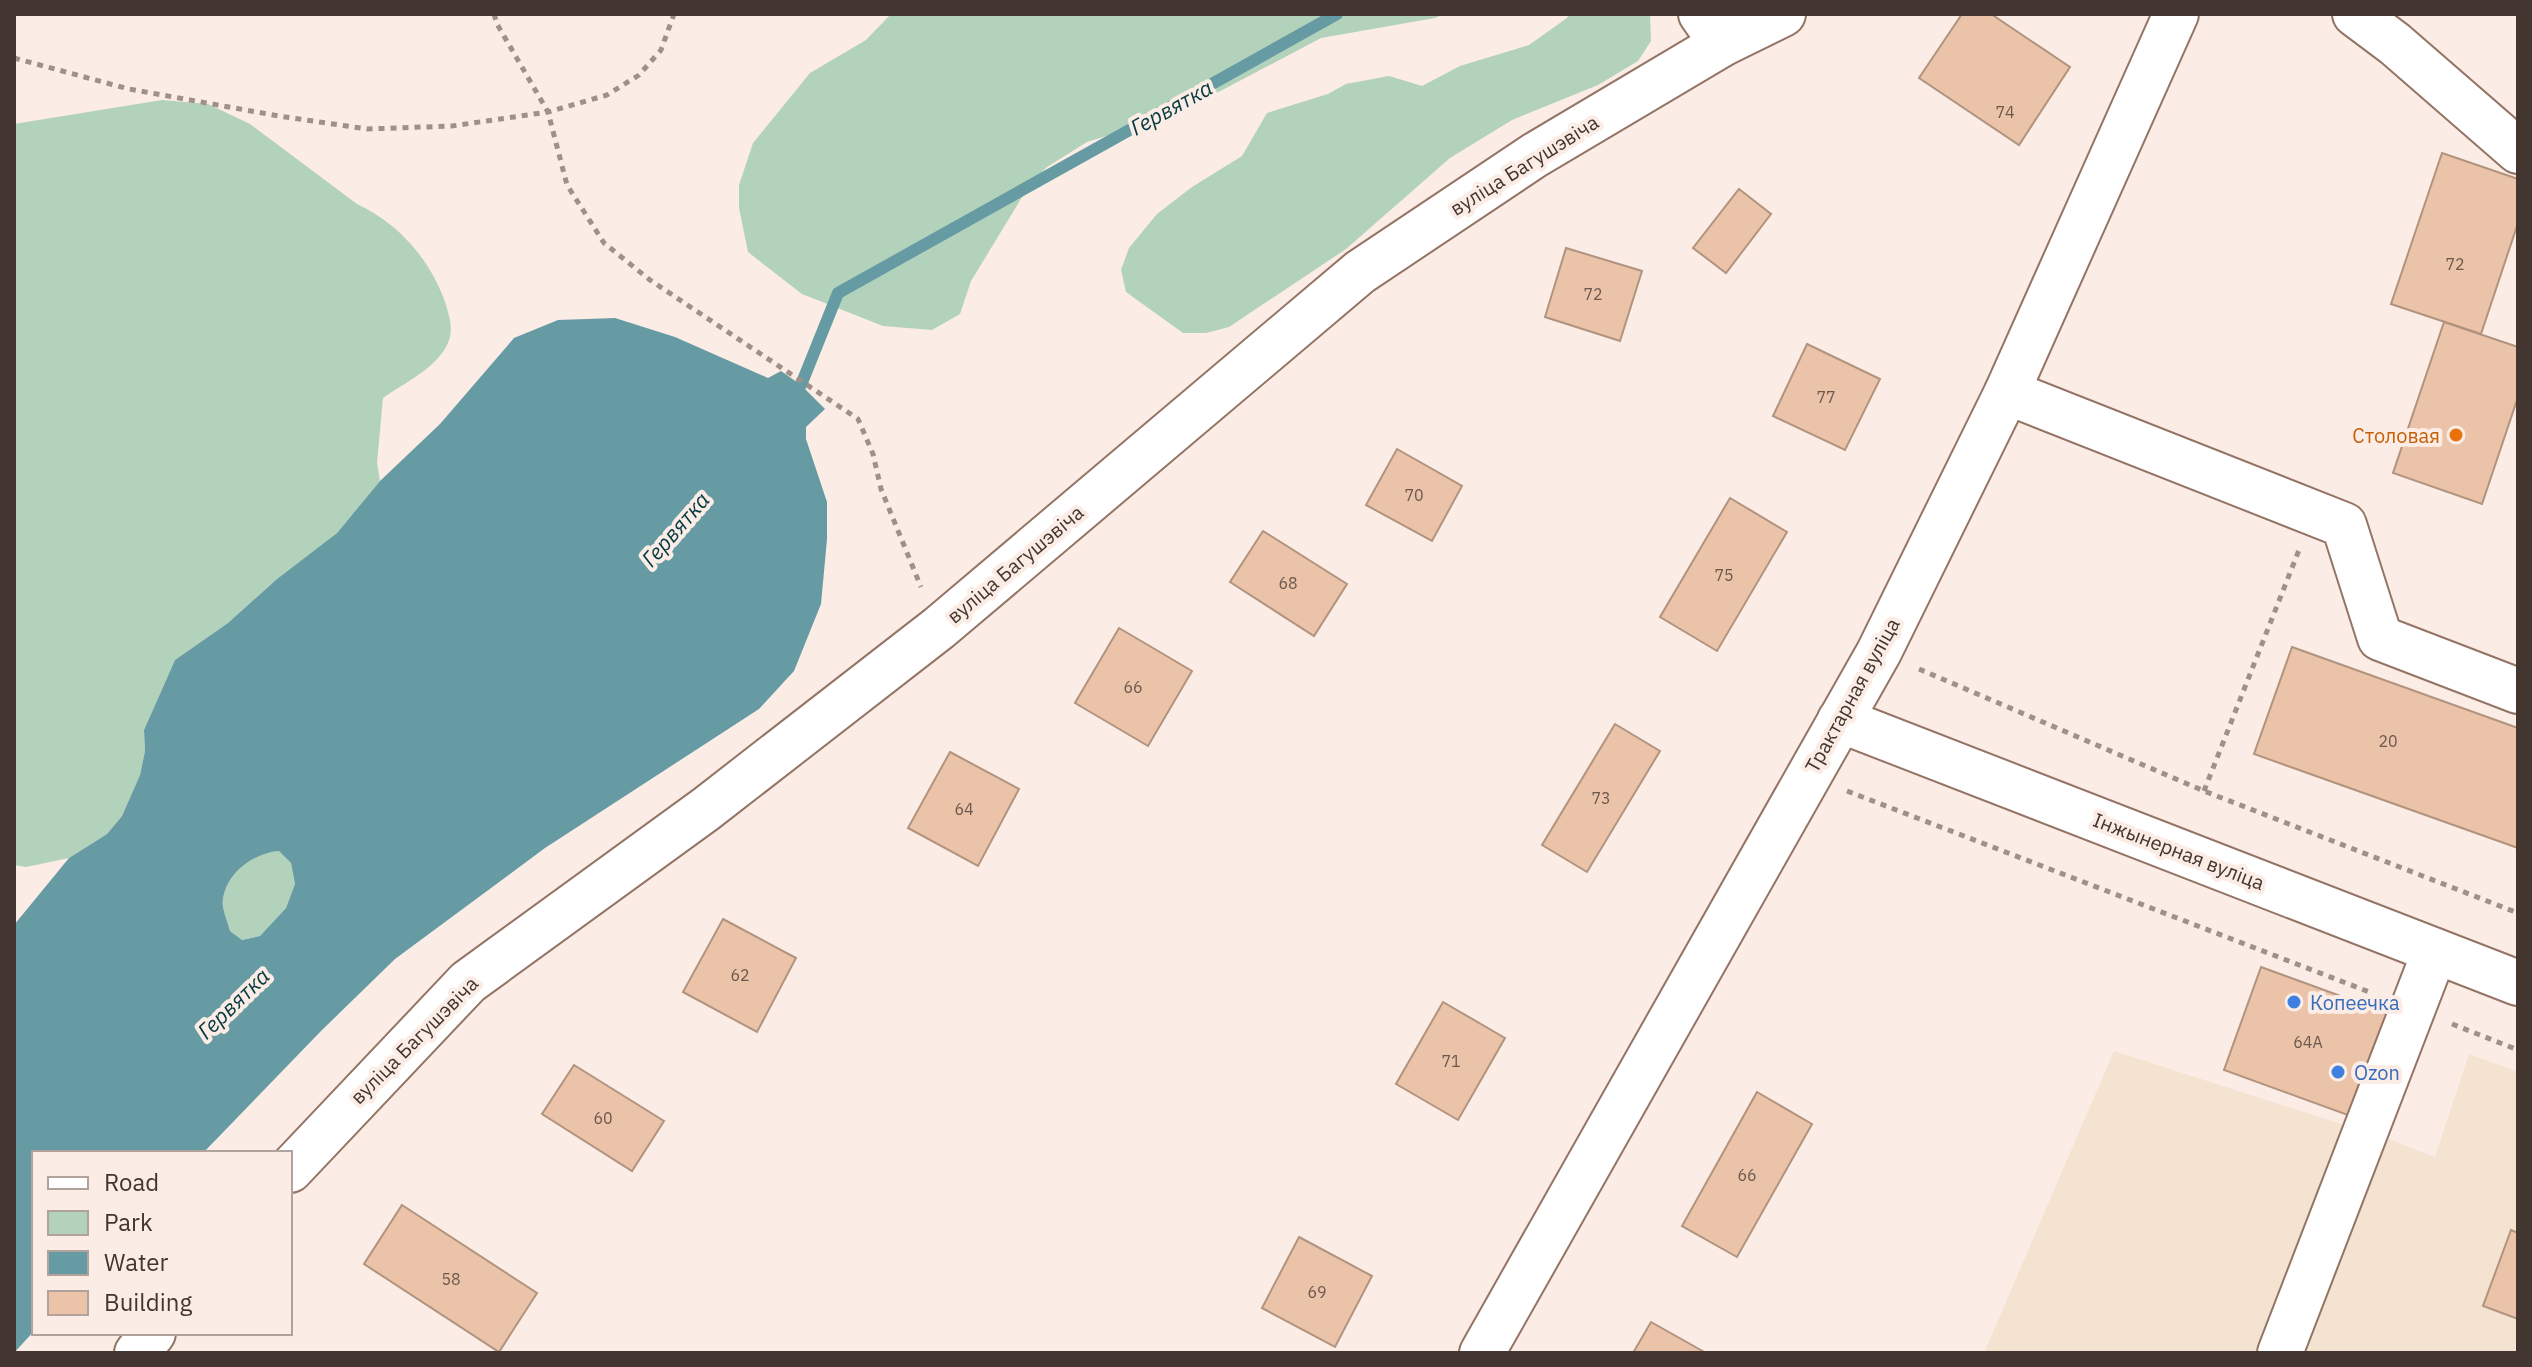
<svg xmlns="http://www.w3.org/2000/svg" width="2532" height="1367" font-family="'IBM Plex Sans',sans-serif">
	<rect width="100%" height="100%" fill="#fbece5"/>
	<!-- industrial -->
	<polygon fill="#f3e3d0" points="2114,1051 2391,1140 2435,1157 2469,1054 2518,1072 2518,1353 1984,1353"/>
	<!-- green -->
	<g fill="#b2d2bc">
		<polygon points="891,14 1444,14 1435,18 1321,38 1177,114 1087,142 1047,167 1030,184 971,281 960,314 932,330 883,326 802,294 748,252 739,208 739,185 753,143 810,73 866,40"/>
		<polygon points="1569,14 1650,14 1651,41 1638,61 1598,85 1512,120 1450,158 1346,249 1229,327 1206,333 1183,333 1126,292 1121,270 1129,248 1157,214 1192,187 1242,156 1267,113 1328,94 1346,84 1389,76 1422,86 1460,66 1529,45 1567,18"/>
		<path d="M 162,100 L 208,104 L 250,124 L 357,204 C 398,223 430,259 445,302 C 449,315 454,329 448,343 C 437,368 404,383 383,398 L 377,463 L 380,481 L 337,533 L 277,579 L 228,623 L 175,660 L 144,730 L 145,751 L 140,775 L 122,816 L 107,834 L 69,858 L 26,867 L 14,865 L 14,124 Z"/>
		<path d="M 279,851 L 291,863 L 295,884 L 286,908 L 260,936 L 242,940 L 230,931 C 228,922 221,908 223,899 C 227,872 254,853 279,851 Z"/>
	</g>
	<!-- water -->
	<path fill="#669ba4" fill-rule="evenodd" d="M 615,318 L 675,337 L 768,378 L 781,371 L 801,385 L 825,409 L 806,427 L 806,439 L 827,502 L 827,539 L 821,604 L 794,671 L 759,709 L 545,848 L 395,959 L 321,1031 L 203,1153 L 34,1153 L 34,1331 L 14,1353 L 14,925 L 69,858 L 107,834 L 122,816 L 140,775 L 145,751 L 144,730 L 175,660 L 228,623 L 277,579 L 337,533 L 380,481 L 440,424 L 514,338 L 558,320 ZM 279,851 L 291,863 L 295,884 L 286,908 L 260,936 L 242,940 L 230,931 C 228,922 221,908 223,899 C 227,872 254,853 279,851 Z"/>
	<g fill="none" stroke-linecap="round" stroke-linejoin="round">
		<!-- stream -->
		<polyline stroke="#669ba4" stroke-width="12" points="801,385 838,293 1337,14"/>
	</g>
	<!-- building -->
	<g fill="#eac3a9" stroke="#b1937e" stroke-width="2">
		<polygon points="1962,14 1991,14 2070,67 2019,145 1919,78"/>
		<polygon points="2442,153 2518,179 2518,223 2481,334 2391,304"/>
		<polygon points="1739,189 1771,214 1726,273 1693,248"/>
		<polygon points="1566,248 1642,271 1620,341 1545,317"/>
		<polygon points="2444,322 2518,347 2518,397 2482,504 2393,473"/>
		<polygon points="1807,344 1880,379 1845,450 1773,416"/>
		<polygon points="1397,449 1462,486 1432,541 1366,505"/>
		<polygon points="1730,498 1787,532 1717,651 1660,617"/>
		<polygon points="1263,531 1347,584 1314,636 1230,582"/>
		<polygon points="1119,628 1192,671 1148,746 1075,703"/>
		<polygon points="2292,647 2518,728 2518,848 2254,754"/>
		<polygon points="1615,724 1660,751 1587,872 1542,845"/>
		<polygon points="950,752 1019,789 978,866 908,828"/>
		<polygon points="723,919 796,958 757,1032 683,992"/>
		<polygon points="2261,967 2393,1015 2356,1118 2224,1070"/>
		<polygon points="1443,1002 1505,1038 1458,1120 1396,1084"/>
		<polygon points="574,1065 664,1121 632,1171 542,1114"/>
		<polygon points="1757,1092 1812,1124 1737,1257 1682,1226"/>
		<polygon points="402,1205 537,1293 499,1352 364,1264"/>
		<polygon points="2511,1230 2518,1233 2518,1319 2483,1306"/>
		<polygon points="1299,1237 1372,1276 1335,1347 1262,1308"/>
		<polygon points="1651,1322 1706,1353 1633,1353"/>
	</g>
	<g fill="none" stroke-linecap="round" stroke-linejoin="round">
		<!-- minor casing -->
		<g stroke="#947464" stroke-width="48">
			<g id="minor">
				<polyline points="1701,14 1722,44"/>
				<polyline points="2355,14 2395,44 2518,151"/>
				<polyline points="2007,392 2344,525 2380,638 2518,691"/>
				<polyline points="1840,720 2518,983"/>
				<polyline points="290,1170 468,982 706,809 939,628 1360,272 1535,155 1722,44 1783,14"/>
				<polyline points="137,1353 153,1333"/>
				<polyline points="1482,1353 1879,652 2007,392 2176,14"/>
				<polyline points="2280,1353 2435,951"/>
			</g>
		</g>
		<!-- path -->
		<g stroke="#9f918a" stroke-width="5" stroke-dasharray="6 6" stroke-linecap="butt">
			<polyline points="494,14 497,24 548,112 567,185 604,243 650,280 858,419 873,454 881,489 921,587"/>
			<polyline points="14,58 129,89 279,116 367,129 452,126 548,112 607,95 639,75 661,50 674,14"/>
			<polyline points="1919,669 2204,791 2518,913"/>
			<polyline points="1847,791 2372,993"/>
			<polyline points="2204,791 2299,550"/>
			<polyline points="2452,1024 2518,1050"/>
		</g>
		<!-- minor -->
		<use href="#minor" stroke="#fff" stroke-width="44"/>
	</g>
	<!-- markers -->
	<circle fill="#e8710a" stroke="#fbece5" stroke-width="3" cx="2456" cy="435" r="8"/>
	<g fill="#3f7fe0" stroke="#fbece5" stroke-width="3">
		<circle cx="2294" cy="1002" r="8"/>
		<circle cx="2338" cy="1072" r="8"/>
	</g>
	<g text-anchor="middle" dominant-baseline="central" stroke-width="8" stroke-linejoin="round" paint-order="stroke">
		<!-- number labels -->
		<g font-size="16" fill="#6d584e">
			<text x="2005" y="112">74</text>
			<text x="2455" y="264">72</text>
			<text x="1593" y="294">72</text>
			<text x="1826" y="397">77</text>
			<text x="1414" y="495">70</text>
			<text x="1724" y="575">75</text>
			<text x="1288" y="583">68</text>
			<text x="1133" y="687">66</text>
			<text x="2388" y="741">20</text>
			<text x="1601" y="798">73</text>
			<text x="964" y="809">64</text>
			<text x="740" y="975">62</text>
			<text x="2308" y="1042">64А</text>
			<text x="1451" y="1061">71</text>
			<text x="603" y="1118">60</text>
			<text x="1747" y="1175">66</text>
			<text x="451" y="1279">58</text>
			<text x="1317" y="1292">69</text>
		</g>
		<!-- street labels -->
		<g font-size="20" fill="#43352f" stroke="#fbece5">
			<text transform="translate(1524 165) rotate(-32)">вуліца Багушэвіча</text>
			<text transform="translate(1015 564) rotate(-40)">вуліца Багушэвіча</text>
			<text transform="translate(1852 695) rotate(-61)">Трактарная вуліца</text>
			<text transform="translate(2179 851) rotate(21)">Інжынерная вуліца</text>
			<text transform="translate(414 1040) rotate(-45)">вуліца Багушэвіча</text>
		</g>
		<!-- food labels -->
		<g font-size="20" fill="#c56008" stroke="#fbece5" text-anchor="end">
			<text x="2440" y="435">Столовая</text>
		</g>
		<!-- shop labels -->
		<g font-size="20" fill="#366cbe" stroke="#fbece5" text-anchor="start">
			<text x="2310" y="1002">Копеечка</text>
			<text x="2354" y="1072">Ozon</text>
		</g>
		<!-- water labels -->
		<g font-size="22" font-style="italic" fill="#053a42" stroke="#fbece5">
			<text transform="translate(1171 107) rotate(-29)">Гервятка</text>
			<text transform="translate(675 529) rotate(-49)">Гервятка</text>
			<text transform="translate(233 1003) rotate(-44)">Гервятка</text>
		</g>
	</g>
	<!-- border -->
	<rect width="2532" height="1367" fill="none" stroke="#43352f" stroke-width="32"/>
	<!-- legend -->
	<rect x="32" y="1151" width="260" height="184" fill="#fbece5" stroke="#b1a39c" stroke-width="2"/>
	<rect x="48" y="1177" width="40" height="12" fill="#ffffff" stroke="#b1a39c" stroke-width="2"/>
	<text x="104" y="1191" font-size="24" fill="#43352f">Road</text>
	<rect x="48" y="1211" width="40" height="24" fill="#b2d2bc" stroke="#b1a39c" stroke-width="2"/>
	<text x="104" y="1231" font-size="24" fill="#43352f">Park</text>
	<rect x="48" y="1251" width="40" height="24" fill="#669ba4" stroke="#b1a39c" stroke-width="2"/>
	<text x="104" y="1271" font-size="24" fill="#43352f">Water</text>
	<rect x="48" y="1291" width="40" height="24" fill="#eac3a9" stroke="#b1a39c" stroke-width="2"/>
	<text x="104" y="1311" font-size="24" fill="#43352f">Building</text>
</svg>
